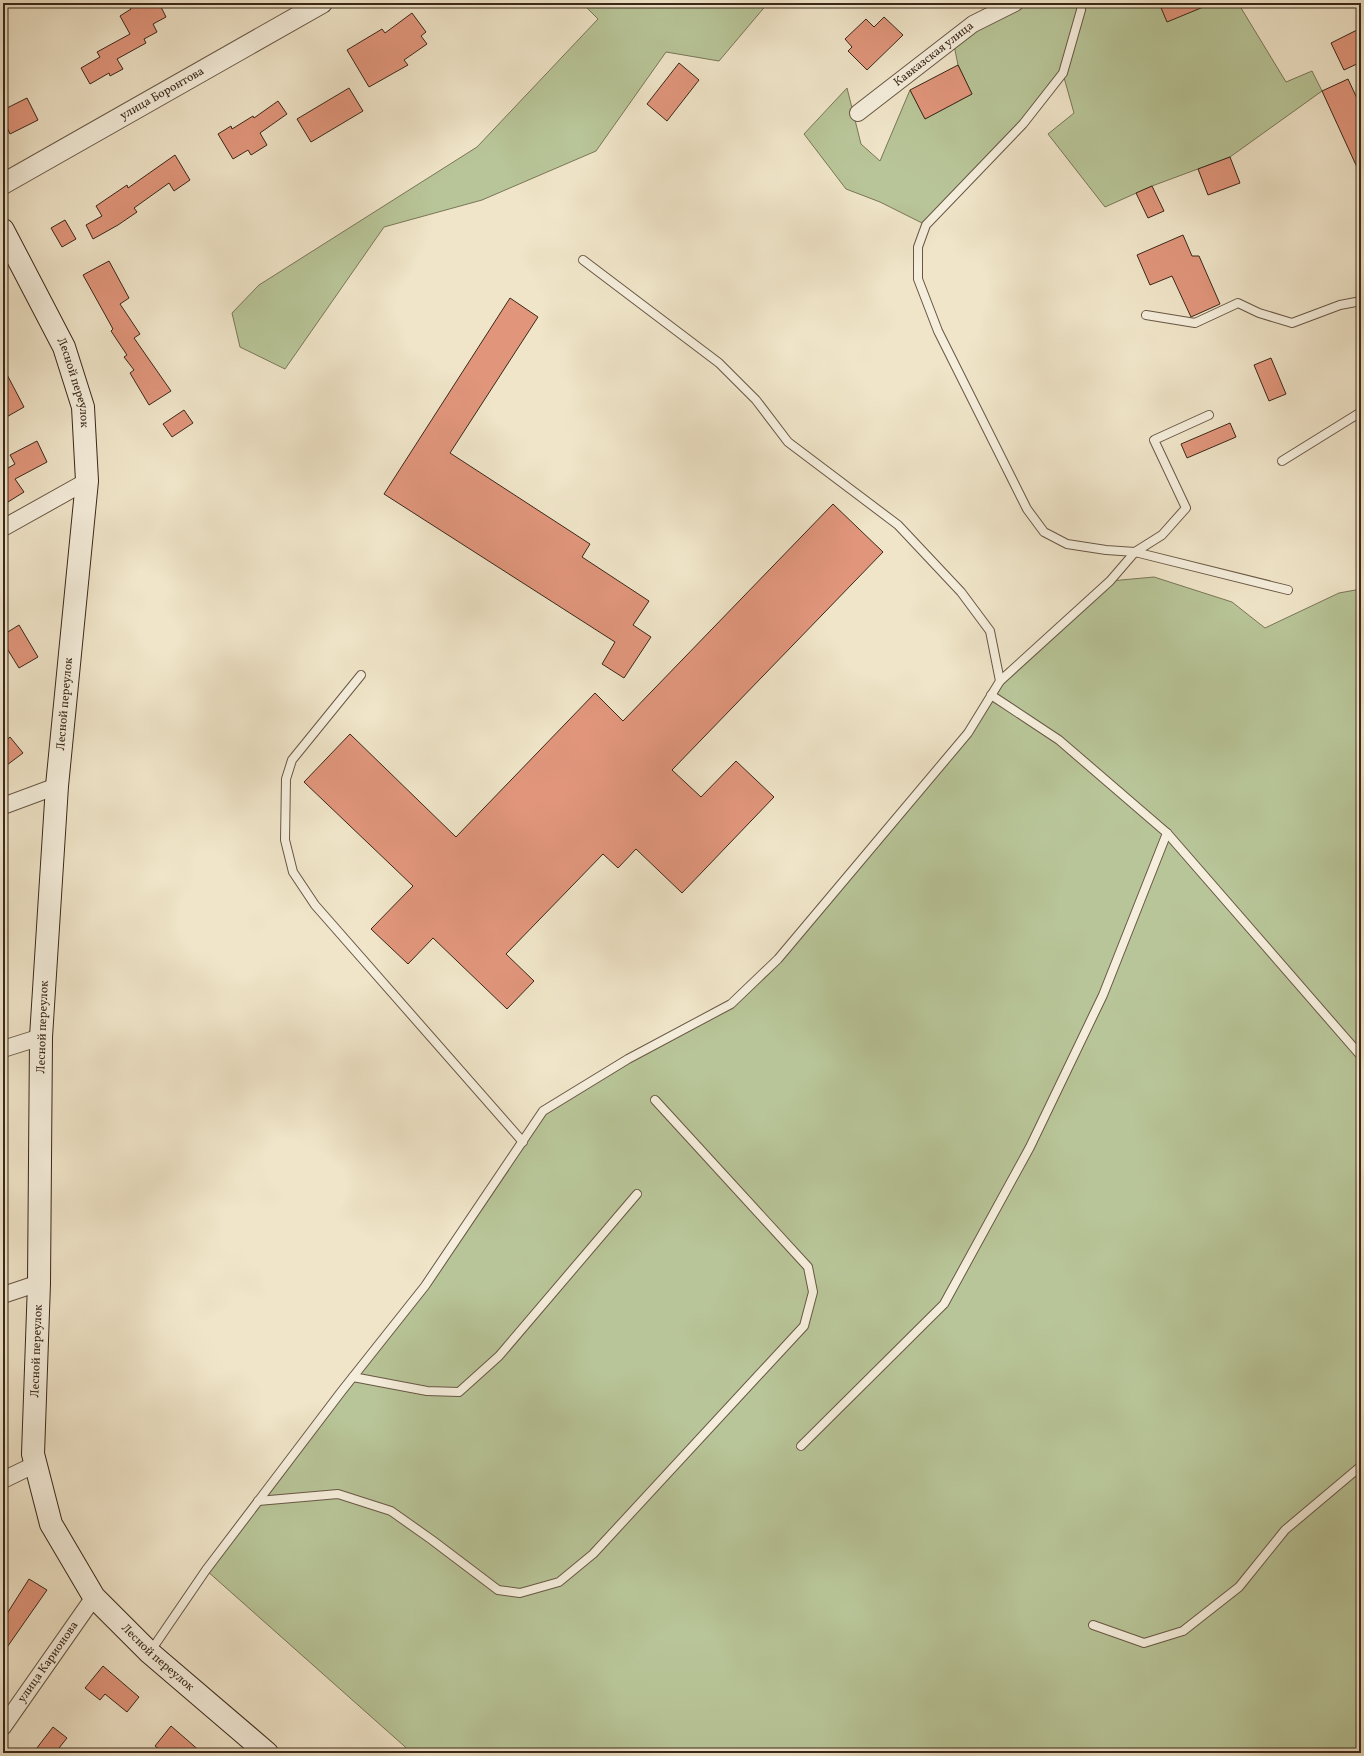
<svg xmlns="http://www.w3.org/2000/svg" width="1364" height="1756" font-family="Vollkorn,serif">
	<rect width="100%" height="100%" fill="#f0e5c9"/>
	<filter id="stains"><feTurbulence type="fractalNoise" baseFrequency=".005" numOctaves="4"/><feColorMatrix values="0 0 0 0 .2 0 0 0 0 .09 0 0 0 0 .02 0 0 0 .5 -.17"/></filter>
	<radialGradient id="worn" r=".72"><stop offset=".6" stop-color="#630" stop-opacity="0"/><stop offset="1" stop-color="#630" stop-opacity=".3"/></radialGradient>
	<!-- green -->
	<g fill="#b8c598" stroke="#797658">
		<polygon points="582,3 768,3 719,61 666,52 596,151 482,200 384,227 285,369 240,347 232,313 259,285 477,147 598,19"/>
		<polygon points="1015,3 1238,3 1286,82 1312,71 1322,91 1230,157 1152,186 1105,207 1048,134 1074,113 1063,74 1023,124 926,225 880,202 846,189 804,134 847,88 861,144 880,161 910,90 925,119 972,94 958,65 953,40"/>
		<polygon points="1154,577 1232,602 1265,628 1339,593 1361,589 1361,1753 412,1753 206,1570 425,1286 543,1111 731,1004 778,959 968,733 1000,681 1110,581"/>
	</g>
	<!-- building -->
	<g fill="#e1967c" stroke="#3a2819">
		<polygon points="138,3 159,3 166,17 153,24 157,32 144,39 146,43 117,59 123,69 110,76 109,73 90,84 81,68 100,57 97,52 130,34 120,16 131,9 130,7"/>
		<polygon points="1159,3 1213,3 1167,22"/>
		<polygon points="412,13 426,32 421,36 427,44 404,60 408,65 369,87 347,50 382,29 385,33"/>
		<polygon points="884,17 903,35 867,70 848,51 852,47 845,39 866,19 874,27"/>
		<polygon points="1361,28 1361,62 1344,70 1331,43"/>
		<polygon points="679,63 699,80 667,121 647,104"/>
		<polygon points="958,65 972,94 925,119 910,90"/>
		<polygon points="1348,79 1361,107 1361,176 1322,91"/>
		<polygon points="349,88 363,111 311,142 297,119"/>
		<polygon points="27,98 38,120 10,134 3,119 3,110"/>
		<polygon points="278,101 287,114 260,133 267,145 251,155 248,150 233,159 218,134 231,126 232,129 253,116 254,118"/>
		<polygon points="175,155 190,180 174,191 169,183 134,208 137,212 118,225 93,239 86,225 102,216 96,206 127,185 128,188"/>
		<polygon points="1230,157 1240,183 1208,195 1198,169"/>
		<polygon points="1152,186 1164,211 1148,218 1136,193"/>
		<polygon points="65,220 76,239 62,247 51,228"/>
		<polygon points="1183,235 1192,256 1199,256 1220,304 1191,317 1172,276 1150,285 1137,255"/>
		<polygon points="109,261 129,298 120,304 140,334 134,338 171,391 149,405 130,373 134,370 124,357 127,355 111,331 113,329 83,275"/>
		<polygon points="510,298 538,317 450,453 590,544 582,557 649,601 633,625 651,637 624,678 602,664 615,642 384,494"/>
		<polygon points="1271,358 1286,394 1269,401 1254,365"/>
		<polygon points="3,367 24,407 3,419"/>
		<polygon points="184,410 193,423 172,437 163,424"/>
		<polygon points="1230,423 1236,437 1187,458 1181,444"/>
		<polygon points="37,441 47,462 15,479 24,492 8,502 3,494 3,461 8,468 15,464 10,455"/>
		<polygon points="833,504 883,552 672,770 701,797 736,761 774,797 682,893 636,849 618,868 603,854 506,954 534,981 507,1009 433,938 408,964 371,929 413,886 304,782 350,734 456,837 595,693 623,721"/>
		<polygon points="19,625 38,657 19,668 3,642 3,635"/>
		<polygon points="10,737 23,753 3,768 3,743"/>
		<polygon points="29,1579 47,1590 3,1653 3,1620"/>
		<polygon points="103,1666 139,1697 127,1712 105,1694 100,1700 85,1688"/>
		<polygon points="171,1726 186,1739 202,1753 164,1753 155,1746"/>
		<polygon points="53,1727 67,1738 55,1753 33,1753"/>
	</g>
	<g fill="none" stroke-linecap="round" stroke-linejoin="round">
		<!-- service casing -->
		<g stroke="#685745" stroke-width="10">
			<g id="service">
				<polyline points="1081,3 1081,10 1063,73 1023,124 926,225 918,247 918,279 938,331 1027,509 1044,532 1067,544 1106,550 1135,552 1162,535 1186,508 1154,440 1209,415"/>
				<polyline points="1146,315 1195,323 1238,303 1259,313 1292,323 1340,305 1361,301"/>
				<polyline points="1282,461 1361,412"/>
				<polyline points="361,675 292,760 286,779 285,840 293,872 315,905 523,1142"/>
				<polyline points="1000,681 1110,581 1135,552 1288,590"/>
				<polyline points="991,695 1059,740 1167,833 1361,1056"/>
				<polyline points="353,1377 427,1391 459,1392 499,1356 637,1194"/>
				<polyline points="801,1446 944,1304 1030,1147 1103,995 1167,833"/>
				<polyline points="258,1501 338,1494 391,1511 432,1540 498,1590 520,1593 559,1582 593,1554 804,1326 813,1292 808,1267 655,1100"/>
				<polyline points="1093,1625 1144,1643 1183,1631 1239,1587 1285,1530 1361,1466"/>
				<polyline points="150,1652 206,1570 341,1392 425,1286 543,1111 628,1059 731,1004 778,959 968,733 1000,681 990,631 961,592 898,525 788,442 756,400 719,363 583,260"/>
			</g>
		</g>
		<!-- minor casing -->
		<g stroke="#685745" stroke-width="18">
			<g id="minor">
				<path id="s1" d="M 858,113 L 973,24 L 1015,3"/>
				<polyline points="3,528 87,481"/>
				<polyline points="3,806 57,786"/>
				<polyline points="3,1049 41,1037"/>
				<polyline points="3,1295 39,1283"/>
				<polyline points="3,1480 36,1464"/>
				<path id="s2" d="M 3,1727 L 94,1597"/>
			</g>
		</g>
		<!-- tertiary casing -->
		<g stroke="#685745" stroke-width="22">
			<g id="tertiary">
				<path id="s3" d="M 3,184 L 322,3"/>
			</g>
		</g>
		<!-- secondary casing -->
		<g stroke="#3a2819" stroke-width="24">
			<g id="secondary">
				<path id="s4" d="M 3,230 L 64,347 L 83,407 L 87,481 L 57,786 L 41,1037 L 39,1283 L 33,1454 L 51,1524 L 94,1597 L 150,1653 L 267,1753"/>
			</g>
		</g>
		<!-- service -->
		<use href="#service" stroke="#f5eedc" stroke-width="8"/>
		<!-- minor -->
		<use href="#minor" stroke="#f5eedc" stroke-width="16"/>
		<!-- tertiary -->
		<use href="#tertiary" stroke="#f5eedc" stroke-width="20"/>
		<!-- secondary -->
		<use href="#secondary" stroke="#f5eedc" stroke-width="22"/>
	</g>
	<g text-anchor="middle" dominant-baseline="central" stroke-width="4" stroke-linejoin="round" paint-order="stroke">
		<!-- street labels -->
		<g font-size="12" fill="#3a2819" stroke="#f5eedc">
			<text stroke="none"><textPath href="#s1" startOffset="96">Кавказская улица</textPath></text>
			<text stroke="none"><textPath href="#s3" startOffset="183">улица Боронтова</textPath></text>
			<text stroke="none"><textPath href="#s4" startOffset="169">Лесной переулок</textPath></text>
			<text transform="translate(65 704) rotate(-85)">Лесной переулок</text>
			<text transform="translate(43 1027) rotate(-88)">Лесной переулок</text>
			<text transform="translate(37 1351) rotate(-88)">Лесной переулок</text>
			<text stroke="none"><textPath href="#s4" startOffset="1489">Лесной переулок</textPath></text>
			<text stroke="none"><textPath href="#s2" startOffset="79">улица Карионова</textPath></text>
		</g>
	</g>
	<!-- margin -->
	<rect width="1364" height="1756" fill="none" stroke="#f0e5c9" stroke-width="16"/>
	<rect x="4" y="4" width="1356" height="1748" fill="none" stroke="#3a2819" stroke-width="2"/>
	<rect x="8" y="8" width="1348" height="1740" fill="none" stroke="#3a2819"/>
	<rect width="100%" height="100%" filter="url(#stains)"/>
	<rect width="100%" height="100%" fill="url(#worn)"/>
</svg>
